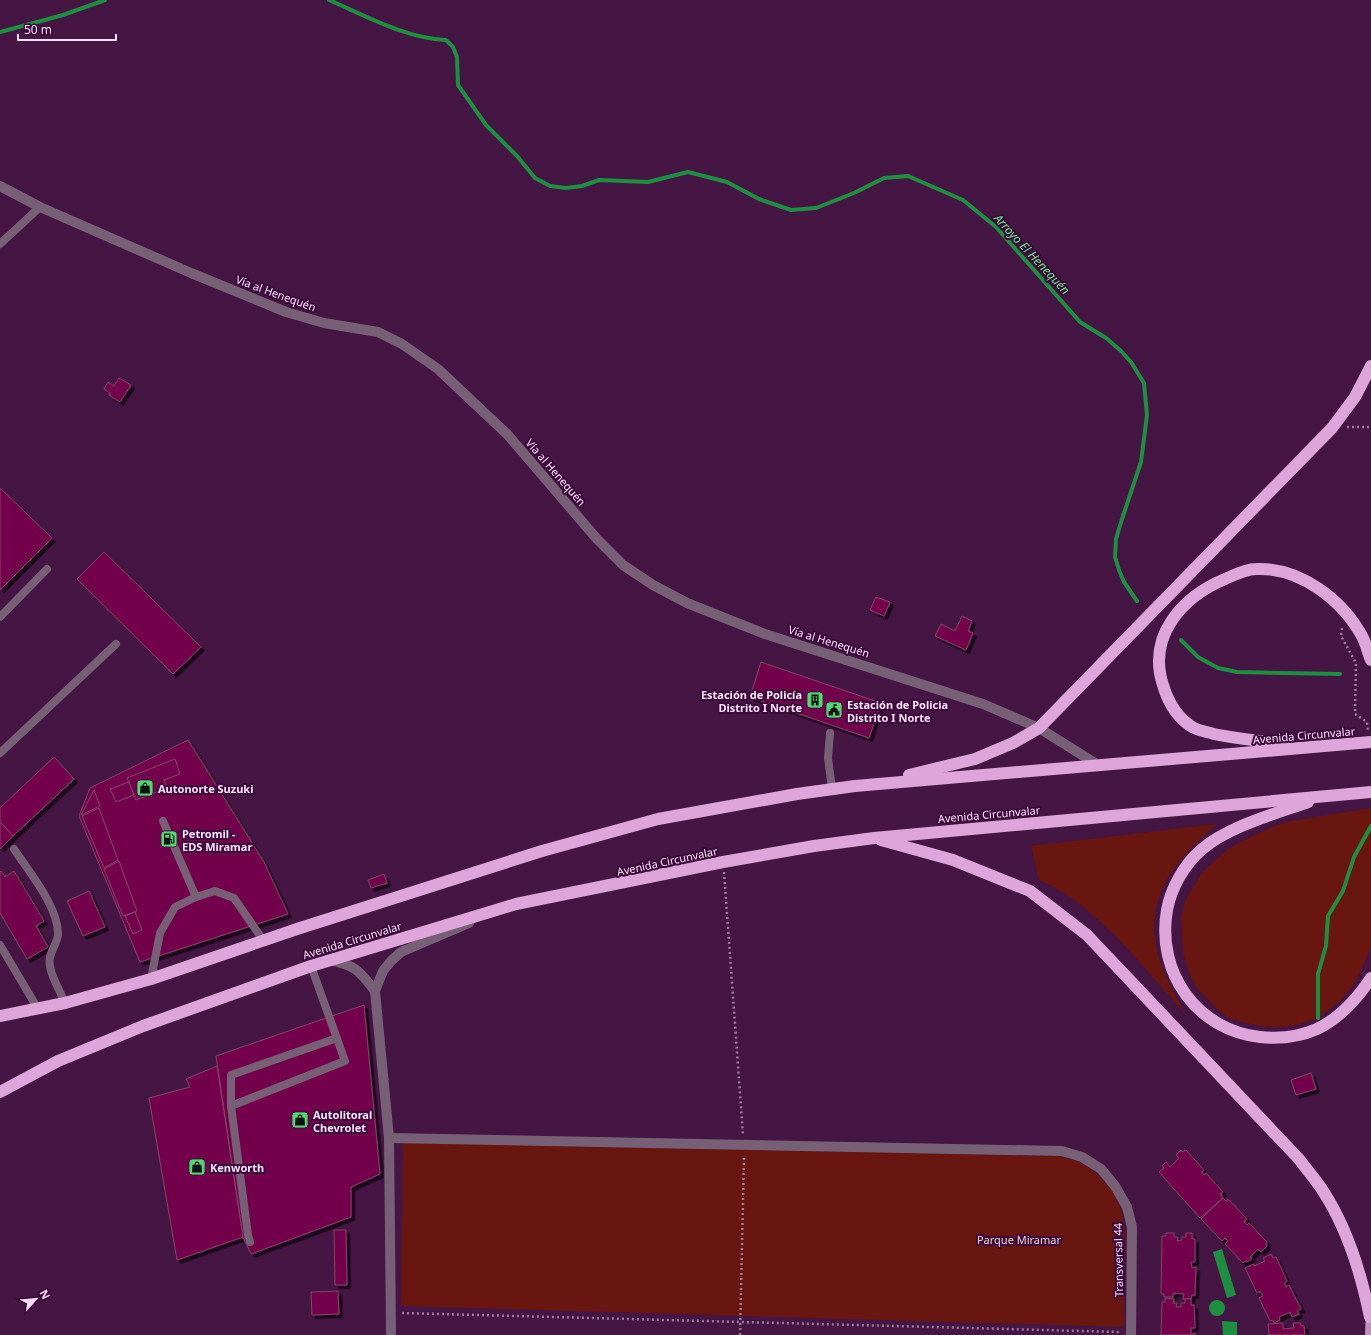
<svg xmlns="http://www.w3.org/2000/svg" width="1371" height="1335" font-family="'Noto Sans',sans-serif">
	<defs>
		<filter id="shadow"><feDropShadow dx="3.5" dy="3.5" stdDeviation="0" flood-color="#0009"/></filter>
	</defs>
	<rect width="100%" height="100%" fill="#451644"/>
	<!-- green -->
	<g fill="#691510">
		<polygon points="1371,808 1371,947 1360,973 1352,987 1340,1001 1318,1018 1298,1025 1281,1027 1267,1027 1241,1022 1227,1017 1217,1009 1196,987 1189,972 1183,953 1181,918 1185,901 1203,871 1231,847 1256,834 1285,822"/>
		<path d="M 1217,824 C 1172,863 1140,902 1161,964 C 1167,981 1177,998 1185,1014 C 1146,970 1094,902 1039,880 L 1031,846 Z"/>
		<polygon points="403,1143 1059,1156 1078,1161 1096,1173 1111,1189 1121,1210 1125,1230 1124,1327 401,1306"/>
	</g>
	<!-- water -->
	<g fill="#1c8f40">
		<polygon points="1222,1249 1236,1295 1227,1298 1213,1252"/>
		<circle cx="1217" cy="1308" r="8"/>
		<polygon points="1222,1321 1237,1322 1237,1335 1223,1335"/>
	</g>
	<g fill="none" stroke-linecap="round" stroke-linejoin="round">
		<!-- stream -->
		<g stroke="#1c8f40" stroke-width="4">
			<path d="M 329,0 C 366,16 405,38 446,40 L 453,47 L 457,57 L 458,85 L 486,125 L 517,156 L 535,178 L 550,186 L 566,188 L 582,186 L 599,180 L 648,182 L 688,172 L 727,182 L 759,199 L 791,210 L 816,208 L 854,193 L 884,178 L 908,176 L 963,200 L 996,227 L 1080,322 L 1106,338 L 1121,351 L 1131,362 L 1144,383 L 1147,415 L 1141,462 L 1122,519 L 1116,539 L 1115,557 L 1119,570 L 1124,582 L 1137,601"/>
			<polyline points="0,32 63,15 105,0"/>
			<polyline points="1181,640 1198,657 1218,668 1237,672 1340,674"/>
			<polyline points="1318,1018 1318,974 1326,946 1328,916 1343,891 1354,857 1371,826"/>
		</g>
	</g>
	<!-- building -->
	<g fill="#73044c" stroke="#844466" filter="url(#shadow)">
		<polygon points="119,378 131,385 120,402 109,395 110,393 104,389 108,382 114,386"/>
		<polygon points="0,488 52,538 0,590"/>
		<polygon points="104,552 201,647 173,674 77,579"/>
		<polygon points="876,597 890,602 884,616 870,610"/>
		<polygon points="962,616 972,621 968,631 973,633 966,650 935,636 941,624 955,631"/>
		<polygon points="761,662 881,703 869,738 750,697"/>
		<polygon points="188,740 264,862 288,914 140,962 79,816 90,788"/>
		<polygon points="54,757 74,779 13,836 0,822 0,808"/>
		<polygon points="175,759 180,774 164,780 167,788 136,800 127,778"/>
		<polygon points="129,782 134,795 116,802 110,789"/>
		<polygon points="94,790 100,806 81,815"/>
		<polygon points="99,808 118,860 104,868 82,816"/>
		<polygon points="0,822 13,836 0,849"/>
		<polygon points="119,861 137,911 123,916 104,869"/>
		<polygon points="1,871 5,877 14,871 44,921 36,926 48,947 27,959 0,913 0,872"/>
		<polygon points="384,874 387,883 371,888 368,880"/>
		<polygon points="89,891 105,927 83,936 67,901"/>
		<polygon points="135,912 142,930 133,934 125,916"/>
		<polygon points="364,1005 380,1174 351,1187 351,1217 251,1254 243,1237 216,1056"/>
		<polygon points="217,1066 243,1237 177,1260 149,1098 190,1087 186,1079"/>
		<polygon points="1311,1073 1316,1089 1296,1095 1291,1080"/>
		<polygon points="1181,1150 1182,1152 1186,1150 1204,1170 1202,1172 1204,1175 1206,1173 1223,1192 1220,1194 1223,1198 1200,1218 1159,1172 1164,1168 1162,1166 1166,1162 1170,1167 1179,1158 1176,1155"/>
		<polygon points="1223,1198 1226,1201 1228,1199 1247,1219 1244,1221 1247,1225 1249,1223 1267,1242 1266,1244 1267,1246 1261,1252 1258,1249 1250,1257 1252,1258 1247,1262 1245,1261 1243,1263 1225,1244 1228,1241 1225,1238 1222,1241 1201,1219"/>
		<polygon points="334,1230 346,1230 347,1285 335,1285"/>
		<polygon points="1166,1233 1174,1233 1174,1237 1178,1237 1177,1241 1182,1240 1182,1237 1186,1237 1186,1233 1192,1233 1192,1239 1195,1239 1195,1262 1191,1262 1192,1268 1196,1267 1195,1295 1192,1295 1191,1299 1183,1299 1184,1294 1173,1293 1173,1297 1164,1297 1164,1294 1161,1294 1162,1236 1166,1236"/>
		<polygon points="1271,1254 1273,1258 1276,1257 1287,1281 1284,1283 1286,1287 1289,1285 1301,1309 1297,1311 1299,1314 1292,1317 1290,1312 1279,1317 1280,1320 1274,1323 1273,1320 1270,1321 1259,1298 1263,1296 1260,1291 1257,1293 1245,1268 1254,1264 1254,1266 1265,1261 1263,1258"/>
		<polygon points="338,1291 339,1314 312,1315 311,1292"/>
		<polygon points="1165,1298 1174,1299 1173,1303 1177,1303 1176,1307 1181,1307 1181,1303 1185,1303 1185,1299 1191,1299 1191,1305 1194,1305 1195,1328 1191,1328 1191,1334 1195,1333 1195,1335 1161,1335 1162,1302 1165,1302"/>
		<polygon points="1283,1323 1283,1329 1294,1328 1293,1323 1300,1323 1301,1325 1304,1326 1305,1335 1269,1335 1268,1324"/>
	</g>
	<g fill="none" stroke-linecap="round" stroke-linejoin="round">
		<!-- path -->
		<g stroke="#a17a9f" stroke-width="2.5" stroke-dasharray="2 3" stroke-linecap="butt">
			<polyline points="1347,427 1371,427"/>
			<polyline points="1342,628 1341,636 1356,663 1355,714 1367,722 1368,730"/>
			<polyline points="724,872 743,1135"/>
			<polyline points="402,1313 1120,1332"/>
			<polyline points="740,1335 744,1156"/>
		</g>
		<!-- lane -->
		<g stroke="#776076" stroke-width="8">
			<polyline points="0,244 40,207"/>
			<polyline points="0,617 47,569"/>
			<polyline points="830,733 828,758 832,789"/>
			<polyline points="0,753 116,644"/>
			<polyline points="163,821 196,897"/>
			<path d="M 14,849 C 29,872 58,906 58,934 C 58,941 52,949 50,957 C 47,971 60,990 65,1003"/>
			<polyline points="0,945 38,1009"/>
			<polyline points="311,966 345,1061 231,1106 231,1075 337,1038"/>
			<polyline points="151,979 160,933 175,907 196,897 215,891 234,898 263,940"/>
			<polyline points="231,1106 248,1235 250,1242"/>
		</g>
		<!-- street -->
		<g stroke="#776076" stroke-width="10">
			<polyline points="0,186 40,207 191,273 286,312 324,323 378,332 402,344 438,369 507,434 597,539 623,565 653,585 687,603 765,634 983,704 1039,728 1098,765"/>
			<path d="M 329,960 C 355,965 359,970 375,991"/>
			<polyline points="389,1138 1062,1151 1082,1157 1101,1169 1115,1186 1127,1207 1132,1227 1131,1335"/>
			<polyline points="391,1335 389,1138 375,991 383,971 391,961 401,952 469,923"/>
		</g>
		<!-- primary -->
		<polyline stroke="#c191be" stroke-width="10" points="1370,1335 1371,1309"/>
		<!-- highway -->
		<g stroke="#dea5db" stroke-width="12">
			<path d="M 1286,744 C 1262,741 1238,739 1214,734 C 1208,732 1200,731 1194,728 C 1178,719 1168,702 1163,685 C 1147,636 1182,597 1225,579 C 1234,575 1246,569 1256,569 C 1300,567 1343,600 1363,638 C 1366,644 1368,653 1371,660"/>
			<polyline points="909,775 975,759 1013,743 1039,728 1332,428 1355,397 1371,366"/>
			<path d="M 1308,802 C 1274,814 1227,827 1201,850 C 1184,865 1171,888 1167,910 C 1156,973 1197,1030 1260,1037 C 1280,1039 1299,1037 1317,1029 C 1340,1018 1357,999 1371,978"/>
			<path d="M 881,840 L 953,860 L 1030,891 L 1087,935 L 1299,1159 C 1307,1170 1316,1180 1323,1191 C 1348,1229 1361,1273 1370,1317"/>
			<polyline points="0,1016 65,1003 151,979 297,929 542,851 658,819 797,794 855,786 1371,742"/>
			<polyline points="0,1092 58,1061 143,1026 311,966 493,911 516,904 723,862 814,846 874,838 1371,792"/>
		</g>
	</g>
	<!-- icons -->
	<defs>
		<g id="building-square" transform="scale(0.9)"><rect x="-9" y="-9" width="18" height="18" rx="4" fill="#53d673" stroke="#3a0a3a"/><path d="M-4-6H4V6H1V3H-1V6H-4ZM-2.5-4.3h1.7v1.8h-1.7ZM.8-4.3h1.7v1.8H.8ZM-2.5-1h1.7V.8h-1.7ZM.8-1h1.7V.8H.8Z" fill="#111"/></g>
		<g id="civic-square" transform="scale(0.9)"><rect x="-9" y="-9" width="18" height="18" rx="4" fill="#53d673" stroke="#3a0a3a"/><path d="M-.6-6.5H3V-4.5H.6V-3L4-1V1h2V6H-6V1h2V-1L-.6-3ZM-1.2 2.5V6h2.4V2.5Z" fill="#111"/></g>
		<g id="shop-square" transform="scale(0.9)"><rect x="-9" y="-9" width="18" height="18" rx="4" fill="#53d673" stroke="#3a0a3a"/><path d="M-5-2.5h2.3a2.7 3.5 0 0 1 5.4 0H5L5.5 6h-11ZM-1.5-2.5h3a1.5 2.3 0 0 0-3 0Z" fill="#111"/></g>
		<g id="fuel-square" transform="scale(0.9)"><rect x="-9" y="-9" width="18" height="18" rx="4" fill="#53d673" stroke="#3a0a3a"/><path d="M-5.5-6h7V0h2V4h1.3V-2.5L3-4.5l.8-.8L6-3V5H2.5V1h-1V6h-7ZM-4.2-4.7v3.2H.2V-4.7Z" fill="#111"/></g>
	</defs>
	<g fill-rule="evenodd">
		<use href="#building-square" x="815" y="700"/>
		<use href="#civic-square" x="834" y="710"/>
		<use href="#shop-square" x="145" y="788"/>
		<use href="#fuel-square" x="169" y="839"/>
		<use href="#shop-square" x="300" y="1120"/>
		<use href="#shop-square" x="197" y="1167"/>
	</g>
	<g text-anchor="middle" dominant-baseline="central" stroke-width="4" stroke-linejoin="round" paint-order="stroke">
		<!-- street labels -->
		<g font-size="11" fill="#fee0fc" stroke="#3a0a3a">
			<text transform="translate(276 293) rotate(20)">Vía al Henequén</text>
			<text transform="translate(556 472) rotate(49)">Vía al Henequén</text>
			<text transform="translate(829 641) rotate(17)">Vía al Henequén</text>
			<text transform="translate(1304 735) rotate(-5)">Avenida Circunvalar</text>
			<text transform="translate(989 814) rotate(-5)">Avenida Circunvalar</text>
			<text transform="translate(667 861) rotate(-12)">Avenida Circunvalar</text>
			<text transform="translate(352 940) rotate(-17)">Avenida Circunvalar</text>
			<text transform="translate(1118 1260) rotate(-91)">Transversal 44</text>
		</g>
		<!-- poi labels -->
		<g font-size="11" font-weight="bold" fill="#fee0fc" stroke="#3a0a3a" text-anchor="start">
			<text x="802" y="694" text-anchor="end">Estación de Policía<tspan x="802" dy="13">Distrito I Norte</tspan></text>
			<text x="847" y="704">Estación de Policia<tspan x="847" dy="13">Distrito I Norte</tspan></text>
			<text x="158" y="788">Autonorte Suzuki</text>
			<text x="182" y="833">Petromil -<tspan x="182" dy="13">EDS Miramar</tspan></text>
			<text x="313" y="1114">Autolitoral<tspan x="313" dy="13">Chevrolet</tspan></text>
			<text x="210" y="1167">Kenworth</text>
		</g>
		<!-- park labels -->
		<g font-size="11" fill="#f1d2cd" stroke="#3a0a3a">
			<text x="1019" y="1239">Parque Miramar</text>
		</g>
		<!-- water labels -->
		<g font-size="12" font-style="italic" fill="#67e984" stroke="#3a0a3a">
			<text transform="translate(1032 254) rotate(47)">Arroyo El Henequén</text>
		</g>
	</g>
	<!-- north arrow -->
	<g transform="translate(36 1299) rotate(63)" stroke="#3a0a3a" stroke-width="3" paint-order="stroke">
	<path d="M0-3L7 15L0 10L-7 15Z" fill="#fee0fc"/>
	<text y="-6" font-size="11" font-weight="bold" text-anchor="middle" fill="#fee0fc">N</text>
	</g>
	<!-- scale -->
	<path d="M18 34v6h98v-6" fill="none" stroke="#fee0fc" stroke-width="2"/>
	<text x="24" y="34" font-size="12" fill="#fee0fc" stroke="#3a0a3a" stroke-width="3" paint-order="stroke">50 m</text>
</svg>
